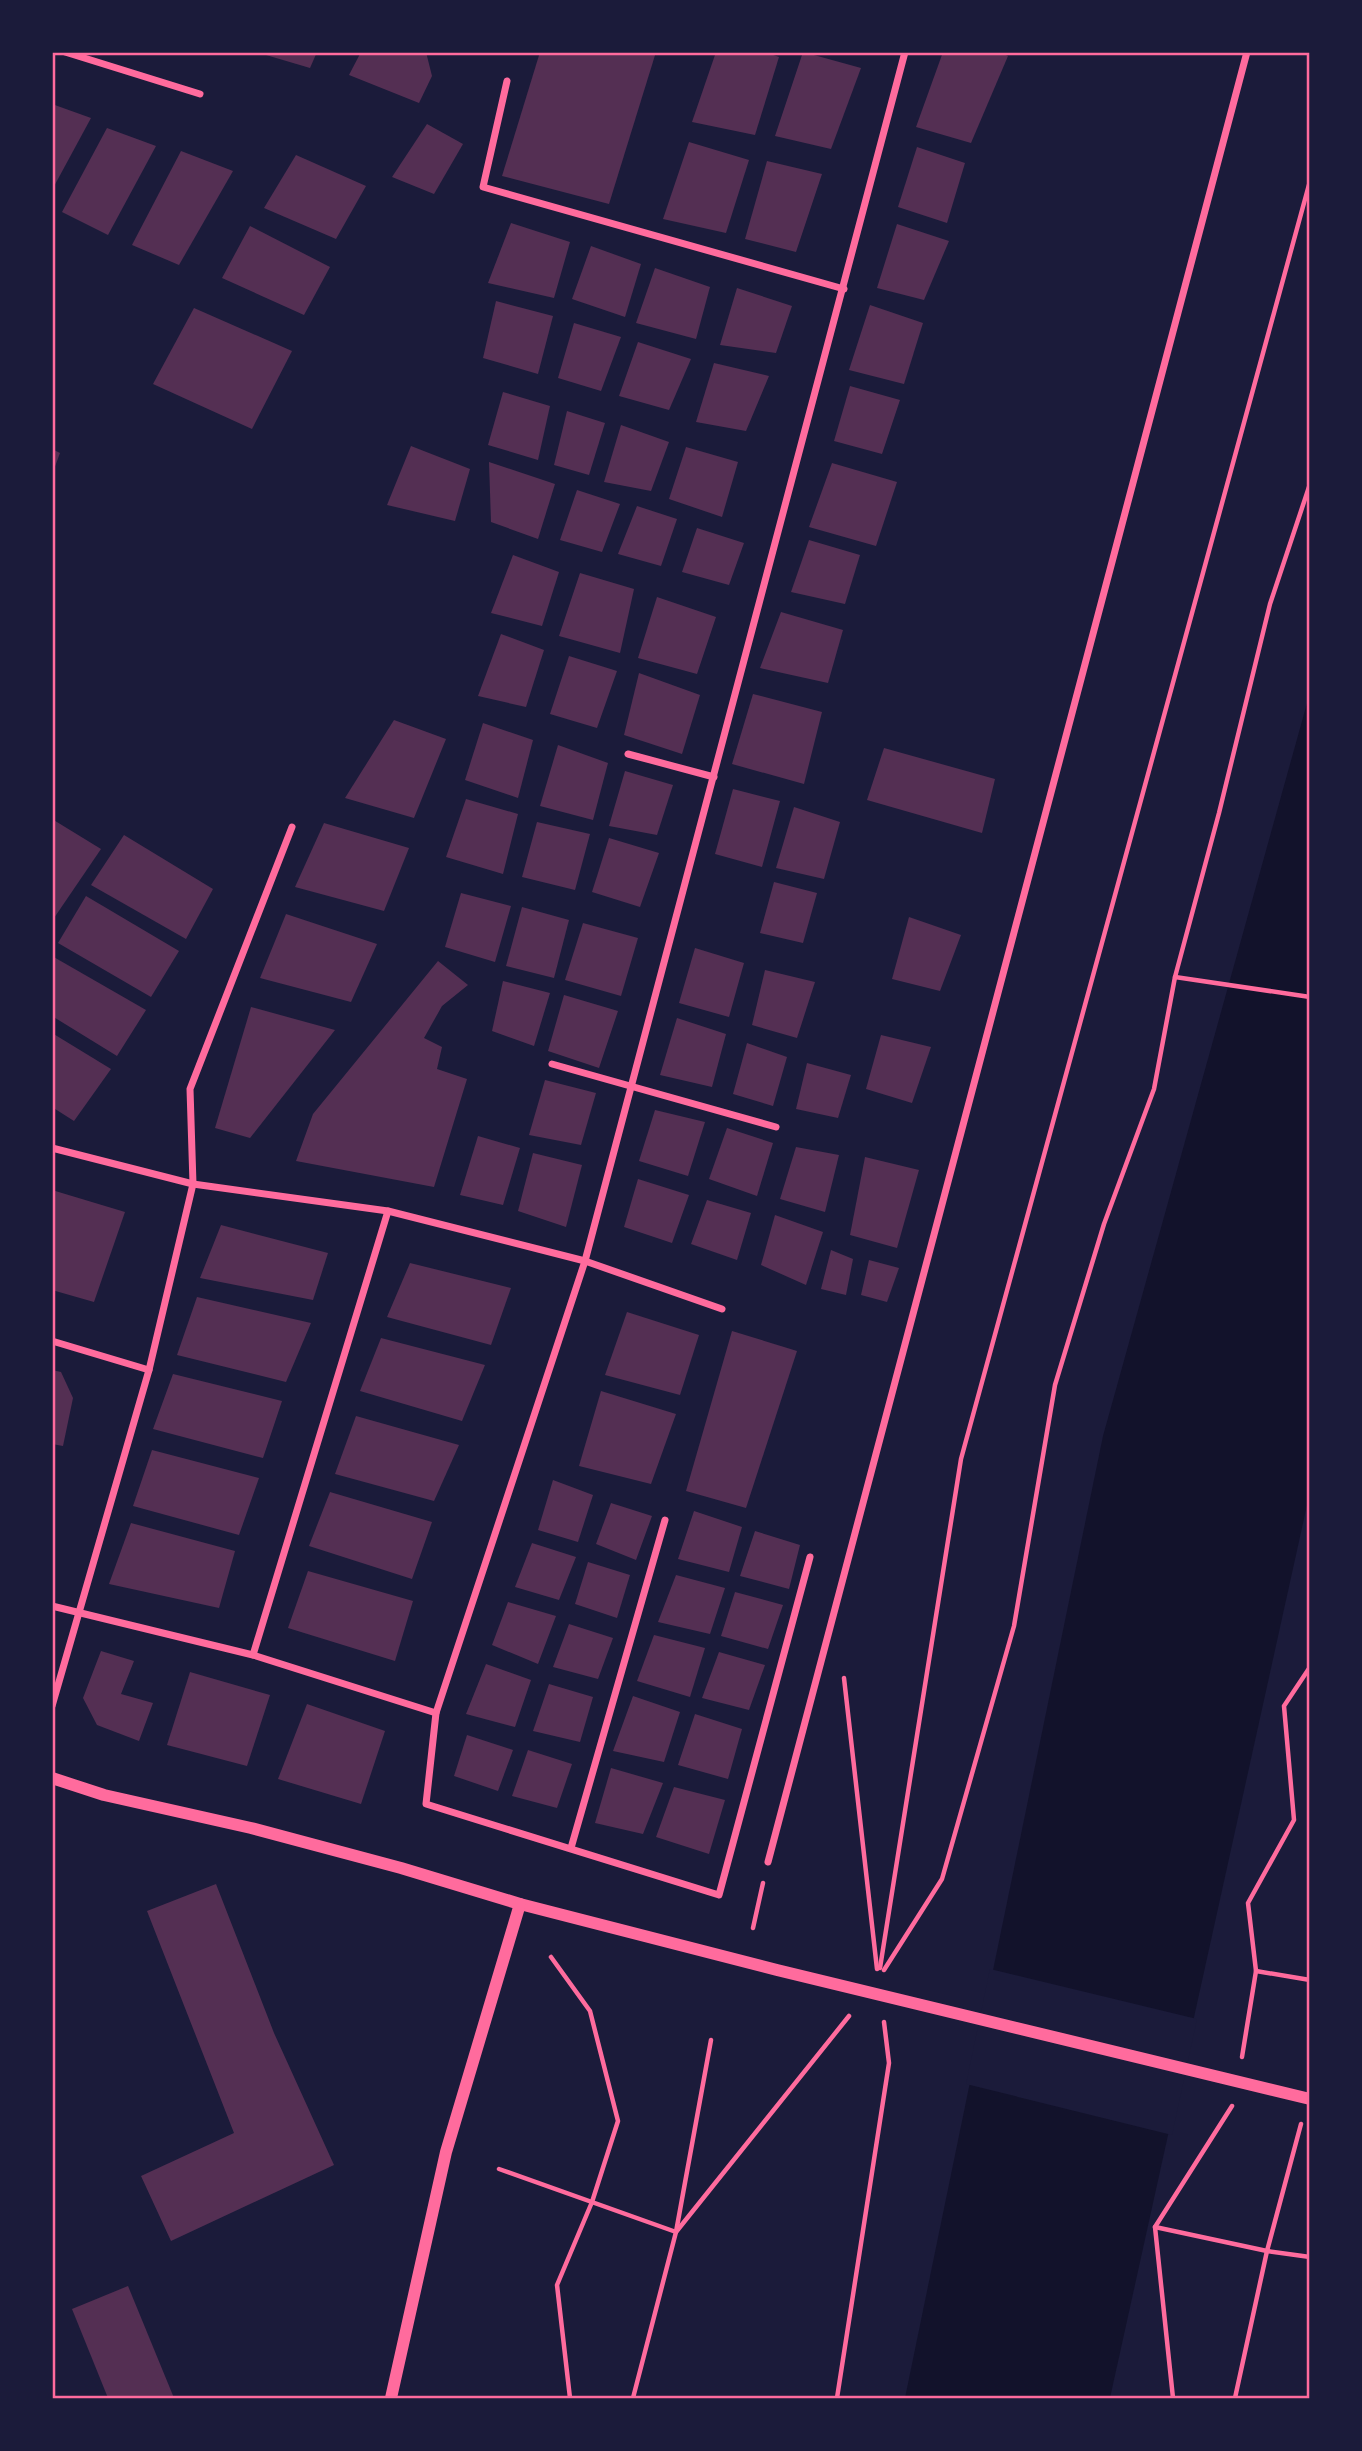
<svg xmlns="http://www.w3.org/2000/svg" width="1362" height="2451" font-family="Quicksand,sans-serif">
	<rect width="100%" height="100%" fill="#1b1b3a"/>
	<!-- water -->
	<polygon fill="#12122b" points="1309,696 1309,1496 1110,2398 905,2398 1103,1436"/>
	<!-- pier -->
	<polygon fill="#1b1b3a" points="990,1969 1197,2019 1172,2135 966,2084"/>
	<!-- building -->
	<g fill="#542f53">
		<polygon points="267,52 317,52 310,68 266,55"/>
		<polygon points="361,52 426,52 432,76 419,103 349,75"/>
		<polygon points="540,52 656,52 609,204 502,176"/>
		<polygon points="716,52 765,52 779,57 755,135 692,122"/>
		<polygon points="803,52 861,68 831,149 775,136"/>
		<polygon points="943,52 999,52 1008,56 971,143 916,127"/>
		<polygon points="52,104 91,118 52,190"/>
		<polygon points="427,124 463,144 434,194 392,177"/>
		<polygon points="107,128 156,146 108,235 62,212"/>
		<polygon points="689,142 749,160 726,233 663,219"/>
		<polygon points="917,147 965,163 947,223 898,207"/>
		<polygon points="181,151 233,171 179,265 132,245"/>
		<polygon points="296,155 366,186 336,239 264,208"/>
		<polygon points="767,161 822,174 796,252 745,239"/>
		<polygon points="511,223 570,242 554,298 488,283"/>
		<polygon points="897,224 949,241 924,300 877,288"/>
		<polygon points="250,226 330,267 304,315 222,278"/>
		<polygon points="591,246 641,264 625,317 572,299"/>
		<polygon points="655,268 710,287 696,339 636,323"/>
		<polygon points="737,288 792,306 776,353 720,345"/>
		<polygon points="496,301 553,316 538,374 483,358"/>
		<polygon points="870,305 923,323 904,384 849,370"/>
		<polygon points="194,308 292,351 252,429 153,384"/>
		<polygon points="574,323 621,337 601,391 558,378"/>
		<polygon points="638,342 691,359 669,410 619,396"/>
		<polygon points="714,363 769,376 746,431 696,422"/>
		<polygon points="850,386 900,400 882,454 834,441"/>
		<polygon points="503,392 550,406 538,460 488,445"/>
		<polygon points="567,411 605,423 589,475 554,465"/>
		<polygon points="621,425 669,442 651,491 604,482"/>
		<polygon points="411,446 470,469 455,521 387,505"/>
		<polygon points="686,447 738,462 722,517 669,499"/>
		<polygon points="52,449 60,453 53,472 52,472"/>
		<polygon points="489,462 555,484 538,539 491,522"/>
		<polygon points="832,463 897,482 876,546 809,527"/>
		<polygon points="577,490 620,504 602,552 560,540"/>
		<polygon points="637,506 677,519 661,566 618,554"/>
		<polygon points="697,528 744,543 729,585 682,572"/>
		<polygon points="809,540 860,555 845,604 791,592"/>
		<polygon points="513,555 559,572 542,626 491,613"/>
		<polygon points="580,573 634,589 620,653 559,636"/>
		<polygon points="657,597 716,617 697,674 638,658"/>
		<polygon points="781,612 843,630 828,683 760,668"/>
		<polygon points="501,634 544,650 526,707 478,696"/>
		<polygon points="569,656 617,671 597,728 550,714"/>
		<polygon points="639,673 700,695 682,754 624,735"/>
		<polygon points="753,694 822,712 804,784 732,764"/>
		<polygon points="394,720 446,739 414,818 345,798"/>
		<polygon points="483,723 533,740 518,798 465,780"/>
		<polygon points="558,745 608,763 593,820 540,806"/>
		<polygon points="884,748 995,779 982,833 867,800"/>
		<polygon points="625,771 673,785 657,835 609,826"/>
		<polygon points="733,789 780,801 762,867 715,854"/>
		<polygon points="466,799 518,814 503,874 446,857"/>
		<polygon points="794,807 840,822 824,879 776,868"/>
		<polygon points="52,819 101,849 52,921"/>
		<polygon points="537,822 590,834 575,890 522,877"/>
		<polygon points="324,823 409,848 384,911 295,887"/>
		<polygon points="124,835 213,889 186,939 91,885"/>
		<polygon points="609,838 659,853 640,907 592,892"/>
		<polygon points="774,882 817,893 803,943 760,933"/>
		<polygon points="461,893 511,906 495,962 445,947"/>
		<polygon points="86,896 179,951 151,997 58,943"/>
		<polygon points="522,907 569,920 554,978 506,966"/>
		<polygon points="286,914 377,944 351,1002 260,978"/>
		<polygon points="909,917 961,935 940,991 892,979"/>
		<polygon points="583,923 638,938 621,996 565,980"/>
		<polygon points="695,948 744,963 729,1017 679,1003"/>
		<polygon points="52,956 146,1010 117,1056 52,1016"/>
		<polygon points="438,961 468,985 442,1006 424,1038 442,1047 437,1069 467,1079 434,1187 296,1161 313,1114"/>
		<polygon points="765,970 815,982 797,1038 752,1025"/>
		<polygon points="503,981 550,993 534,1046 492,1031"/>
		<polygon points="564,995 618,1011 599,1068 548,1051"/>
		<polygon points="251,1007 335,1030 250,1138 215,1128"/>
		<polygon points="677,1018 726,1034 712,1087 660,1075"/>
		<polygon points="52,1033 111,1069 74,1121 52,1107"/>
		<polygon points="881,1035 931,1047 912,1103 866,1089"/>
		<polygon points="747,1043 787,1057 773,1106 733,1094"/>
		<polygon points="807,1063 851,1075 838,1118 796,1109"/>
		<polygon points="545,1080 596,1093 581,1145 529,1135"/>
		<polygon points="655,1110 705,1122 688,1176 639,1161"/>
		<polygon points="727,1128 773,1143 757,1196 709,1179"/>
		<polygon points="478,1136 520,1148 503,1205 460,1195"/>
		<polygon points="796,1147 839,1155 825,1212 780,1199"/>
		<polygon points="533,1153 582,1165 566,1227 518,1211"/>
		<polygon points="865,1157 919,1170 897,1248 850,1235"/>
		<polygon points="638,1179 689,1195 672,1243 624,1227"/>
		<polygon points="52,1190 125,1212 94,1302 52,1290"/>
		<polygon points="707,1200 751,1213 737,1260 691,1244"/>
		<polygon points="775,1215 823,1232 806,1285 761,1265"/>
		<polygon points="221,1225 328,1253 313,1300 200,1278"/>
		<polygon points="831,1250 853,1259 846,1295 821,1289"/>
		<polygon points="869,1260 899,1268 887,1302 861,1295"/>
		<polygon points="410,1263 511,1288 491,1345 387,1317"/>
		<polygon points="197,1297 311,1323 286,1382 177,1355"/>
		<polygon points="627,1312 699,1335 680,1395 605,1375"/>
		<polygon points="732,1331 797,1351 746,1508 686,1491"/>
		<polygon points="381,1338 485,1365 462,1421 360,1391"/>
		<polygon points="52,1370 61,1372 73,1398 63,1446 52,1444"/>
		<polygon points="173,1374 282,1401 263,1458 153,1429"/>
		<polygon points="601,1391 676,1414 651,1484 579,1466"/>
		<polygon points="356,1416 459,1445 434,1501 335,1474"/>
		<polygon points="152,1450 259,1478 239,1535 133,1506"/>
		<polygon points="553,1480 593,1495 578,1542 538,1530"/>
		<polygon points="330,1492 432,1522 412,1579 309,1546"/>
		<polygon points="611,1503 652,1516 636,1560 596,1544"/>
		<polygon points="694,1511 742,1527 729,1572 678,1559"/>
		<polygon points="131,1523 235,1551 219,1608 109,1584"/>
		<polygon points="755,1531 800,1545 789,1589 740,1576"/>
		<polygon points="532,1543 576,1557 559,1600 515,1587"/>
		<polygon points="588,1562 630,1575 617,1618 575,1604"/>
		<polygon points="308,1571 413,1601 395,1661 288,1628"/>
		<polygon points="676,1575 725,1588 710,1634 658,1622"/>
		<polygon points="735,1592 783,1605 768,1649 721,1636"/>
		<polygon points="508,1602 556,1616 538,1664 492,1645"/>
		<polygon points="569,1624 613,1638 598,1679 553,1667"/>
		<polygon points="654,1635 705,1648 690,1697 637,1681"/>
		<polygon points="101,1651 134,1661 121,1694 153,1703 139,1741 97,1725 83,1698"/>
		<polygon points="719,1652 765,1665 749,1710 702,1698"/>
		<polygon points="486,1664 531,1680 515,1727 466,1714"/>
		<polygon points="190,1672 270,1695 247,1766 167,1745"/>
		<polygon points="549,1684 593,1697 580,1742 533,1731"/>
		<polygon points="633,1696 680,1712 664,1762 613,1751"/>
		<polygon points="307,1704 385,1731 361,1804 278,1779"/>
		<polygon points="695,1714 742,1729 728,1779 678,1765"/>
		<polygon points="467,1735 513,1750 498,1791 454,1776"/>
		<polygon points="528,1750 572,1764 557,1808 512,1796"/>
		<polygon points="611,1768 663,1783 643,1834 595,1823"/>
		<polygon points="674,1787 725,1800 709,1854 656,1837"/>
		<polygon points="216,1884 274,2033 334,2165 171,2241 141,2176 234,2133 147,1911"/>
		<polygon points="128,2286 174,2398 108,2398 72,2309"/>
	</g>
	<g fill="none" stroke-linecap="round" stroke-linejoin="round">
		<!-- path -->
		<g stroke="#ff6b9d" stroke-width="4.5">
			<polyline points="1175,977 1310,997"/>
			<polyline points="844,1678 877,1969"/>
			<polyline points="753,1928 763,1883"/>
			<polyline points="551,1957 590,2011 618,2121 592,2202 557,2285 570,2398"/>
			<polyline points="880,1968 961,1459 1310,181"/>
			<polyline points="884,1970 942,1879 1014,1626 1055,1385 1104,1224 1154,1089 1175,977 1219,813 1270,604 1310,484"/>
			<polyline points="1256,1971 1310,1980"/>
			<polyline points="1242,2057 1256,1971 1248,1903 1294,1820 1284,1706 1310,1667"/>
			<polyline points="499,2169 676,2232 849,2016"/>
			<polyline points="1155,2227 1267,2251 1310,2257"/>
			<polyline points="633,2398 676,2232 711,2040"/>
			<polyline points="837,2398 889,2063 884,2022"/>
			<polyline points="1173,2398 1155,2227 1232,2106"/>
			<polyline points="1235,2398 1267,2251 1301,2124"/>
		</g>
		<!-- minor -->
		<g stroke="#ff6b9d" stroke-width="7">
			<polyline points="65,52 200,94"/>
			<polyline points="507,81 483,187 844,289"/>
			<polyline points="628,754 714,777"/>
			<polyline points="552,1064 776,1127"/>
			<polyline points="52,1148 193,1184 388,1211 585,1261 722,1309"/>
			<polyline points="52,1341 149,1370"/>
			<polyline points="810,1557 719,1895 426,1804 436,1713 585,1261 905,52"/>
			<polyline points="52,1606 253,1655 436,1713"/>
			<polyline points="253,1655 388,1211"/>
			<polyline points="52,1706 149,1370 193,1184 190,1089 292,827"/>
			<polyline points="571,1848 665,1520"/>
			<polyline points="768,1862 1247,52"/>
		</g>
		<!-- tertiary -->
		<g stroke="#ff6b9d" stroke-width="12">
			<polyline points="52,1778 104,1795 251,1828 401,1868 520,1904 777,1970 1310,2099"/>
			<polyline points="391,2398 446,2152 520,1904"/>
		</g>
	</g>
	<!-- border -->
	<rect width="1362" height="2451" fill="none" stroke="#1b1b3a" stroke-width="108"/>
	<rect x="54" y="54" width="1254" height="2343" fill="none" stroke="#ff6b9d" stroke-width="2.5"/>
</svg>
